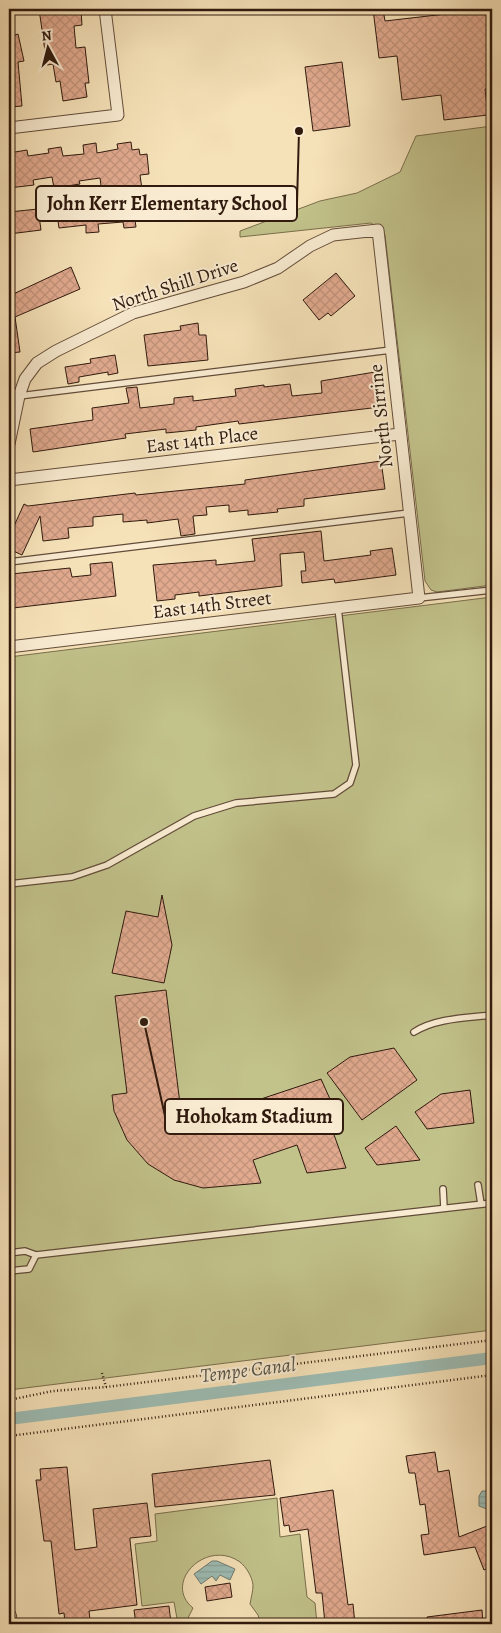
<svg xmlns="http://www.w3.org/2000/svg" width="501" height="1633" font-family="Alegreya,serif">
	<defs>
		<pattern id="water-rules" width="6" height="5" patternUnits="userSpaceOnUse" patternTransform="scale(1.25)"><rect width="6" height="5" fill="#9dbdb5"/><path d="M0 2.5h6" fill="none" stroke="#88a29a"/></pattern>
		<pattern id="building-cross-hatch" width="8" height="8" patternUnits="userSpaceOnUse" patternTransform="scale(1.25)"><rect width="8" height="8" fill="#e1aa8f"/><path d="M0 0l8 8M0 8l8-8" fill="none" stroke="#c1927a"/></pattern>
	</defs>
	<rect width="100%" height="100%" fill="#f6e2b9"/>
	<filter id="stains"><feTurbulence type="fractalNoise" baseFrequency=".004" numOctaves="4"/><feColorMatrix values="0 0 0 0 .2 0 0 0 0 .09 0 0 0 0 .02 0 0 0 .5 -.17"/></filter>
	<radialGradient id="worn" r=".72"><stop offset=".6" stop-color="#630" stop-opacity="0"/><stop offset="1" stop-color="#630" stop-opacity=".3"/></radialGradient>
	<!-- park -->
	<g fill="#c2c28b" stroke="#796e4c">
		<polygon points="492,126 492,585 437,592 431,590 425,581 385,235 371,223 240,237 240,231 320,201 357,193 400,172 416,136"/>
		<polygon points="492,597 492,1330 9,1390 9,657"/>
		<path d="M 277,1498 L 280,1537 L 300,1534 L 307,1597 L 315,1603 L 317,1624 L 261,1624 L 258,1615 L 250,1604 C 251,1598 253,1591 253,1585 C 252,1576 246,1567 240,1562 C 206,1538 162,1583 193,1608 L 185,1624 L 178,1624 L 174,1602 L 142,1606 L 135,1544 L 157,1541 L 155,1514 Z"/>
	</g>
	<!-- water -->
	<g fill="url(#water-rules)" stroke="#717c72">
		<polygon points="482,1491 489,1491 492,1496 492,1511 479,1506 479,1496"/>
		<polygon points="212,1561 217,1561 235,1569 230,1580 220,1575 216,1581 212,1576 201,1584 194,1574"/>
	</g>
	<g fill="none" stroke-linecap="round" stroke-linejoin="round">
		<!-- canal -->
		<polyline stroke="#9dbdb5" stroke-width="12" points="9,1419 492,1358"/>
	</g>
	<!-- building -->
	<g fill="url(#building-cross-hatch)" stroke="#301a0e">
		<polygon points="39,9 71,9 71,13 81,11 82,25 74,26 76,48 85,47 89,83 85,83 87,97 63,101 60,81 56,82 53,64 47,65"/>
		<polygon points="373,9 383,9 385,21 463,12 463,9 492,9 492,88 485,89 488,115 444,120 441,95 402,100 397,56 379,58"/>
		<polygon points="18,34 24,61 18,62 22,106 9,107 9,37"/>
		<polygon points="342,62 350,126 313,131 305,67"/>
		<polygon points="131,142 132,150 139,149 140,155 147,154 149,174 140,175 146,217 135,220 136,227 124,228 123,222 98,224 99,232 86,233 86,225 59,228 56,207 103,201 100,178 79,181 80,184 54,188 52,177 33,180 34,185 9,188 9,153 27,150 28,156 49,153 48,149 61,147 63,156 84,154 83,145 96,143 97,153 118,149 117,144"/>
		<polygon points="38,209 41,230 9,234 9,212"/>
		<polygon points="71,267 80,289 15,317 20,352 9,353 9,316 11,316 9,296"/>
		<polygon points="336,273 355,296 331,316 328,313 319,320 303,300"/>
		<polygon points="198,323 199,335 206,335 208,360 148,366 144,335 181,330 180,326"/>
		<polygon points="115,355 118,373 108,375 108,372 79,377 79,382 68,384 65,367 91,363 90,359"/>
		<polygon points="375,372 380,407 239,424 238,421 196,427 196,430 166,433 166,429 125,434 126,438 33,452 30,429 93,420 92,408 129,403 126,388 137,387 140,408 174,404 174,398 193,396 193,401 236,396 235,389 264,385 264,387 290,384 292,396 322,393 321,381"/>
		<polygon points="381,461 385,489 304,499 304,506 277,509 278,512 248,515 248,510 229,512 229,505 206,507 207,515 193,516 195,534 181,536 178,519 147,523 147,520 123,522 123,514 93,517 93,526 68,528 69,538 43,541 40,516 22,555 9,549 9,537 24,504 28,506 135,493 136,495 245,484 245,480"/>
		<polygon points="321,531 324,561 371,555 370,551 392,548 396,575 335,583 334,579 302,583 301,571 306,571 304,552 280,554 282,586 199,596 199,592 175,595 175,599 157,601 153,565 216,560 216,565 255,561 252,539"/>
		<polygon points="112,562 116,596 13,608 11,574 70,568 72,577 91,575 90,564"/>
		<polygon points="162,895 172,945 164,983 112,973 126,911 158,917"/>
		<polygon points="166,990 180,1104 191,1113 204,1118 321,1079 343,1128 333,1132 346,1168 307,1173 297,1145 253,1160 261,1183 203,1188 174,1180 148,1164 127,1140 114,1111 112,1095 127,1093 115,996"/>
		<polygon points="394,1048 417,1080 362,1120 327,1073 350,1057"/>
		<polygon points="470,1090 474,1123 427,1129 415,1112 441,1094"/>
		<polygon points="396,1126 420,1160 377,1165 365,1148"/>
		<polygon points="435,1452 438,1472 449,1470 459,1537 487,1526 489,1531 492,1530 492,1566 484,1570 475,1547 424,1555 421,1535 429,1534 425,1504 420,1505 415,1473 409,1473 406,1456"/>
		<polygon points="270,1460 275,1495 155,1507 152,1474"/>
		<polygon points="67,1467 75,1550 97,1547 93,1509 147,1503 151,1536 130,1538 130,1540 137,1605 89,1611 90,1620 65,1623 64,1613 59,1614 51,1541 44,1541 36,1480 41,1480 40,1469"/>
		<polygon points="333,1490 348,1605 353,1604 355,1624 325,1624 322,1593 316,1593 308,1529 290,1532 289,1525 284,1526 280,1498"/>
		<polygon points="230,1583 232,1597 207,1601 205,1587"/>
		<polygon points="169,1606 171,1624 136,1624 134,1610"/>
		<polygon points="482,1610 483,1624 427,1624 427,1617"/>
	</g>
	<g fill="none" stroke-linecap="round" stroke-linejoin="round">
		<!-- service casing -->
		<g stroke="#624c39" stroke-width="8">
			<g id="service">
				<polyline points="19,396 391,350"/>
				<polyline points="9,562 409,513"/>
				<polyline points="419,598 492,590"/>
				<polyline points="9,884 72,877 107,865 194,816 236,803 334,794 350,783 356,765 338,608"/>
				<path d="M 414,1032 C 436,1018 467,1018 492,1015"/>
				<polyline points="478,1185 481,1204"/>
				<polyline points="443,1189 444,1208"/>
				<polyline points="9,1253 25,1251 36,1255 492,1203"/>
				<polyline points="9,1271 29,1269 36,1255"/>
			</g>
		</g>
		<!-- minor casing -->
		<g stroke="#624c39" stroke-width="13">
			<g id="minor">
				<polyline points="9,128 118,115 105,9"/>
				<polyline points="9,444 19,396 25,379 37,363 56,351 133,313 244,282 278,268 310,246 333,235 378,230 419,598 9,647"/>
				<polyline points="9,480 400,434"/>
			</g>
		</g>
		<!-- tertiary casing -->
		<g stroke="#624c39" stroke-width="16">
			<polyline id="tertiary" points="9,1616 10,1624"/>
		</g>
		<!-- path -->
		<g stroke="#301a0e" stroke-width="2.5" stroke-dasharray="1 2.5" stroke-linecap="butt">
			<polyline points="102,1373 106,1387"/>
			<polyline points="9,1400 53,1391 106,1387 492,1340"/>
			<polyline points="9,1436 492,1375"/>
		</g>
		<!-- service -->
		<use href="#service" stroke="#f9ecd2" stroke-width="5.5"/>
		<!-- minor -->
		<use href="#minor" stroke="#f9ecd2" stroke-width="11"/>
		<!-- tertiary -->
		<use href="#tertiary" stroke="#f9ecd2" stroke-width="14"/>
	</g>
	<g text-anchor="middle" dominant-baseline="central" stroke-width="4" stroke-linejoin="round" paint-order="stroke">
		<!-- street labels -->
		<g font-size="19" fill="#301a0e" stroke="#f9ecd2">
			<text transform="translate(175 285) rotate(-18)">North Shill Drive</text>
			<text transform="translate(381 416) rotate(-96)">North Sirrine</text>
			<text transform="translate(202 440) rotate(-7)">East 14th Place</text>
			<text transform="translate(212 605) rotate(-7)">East 14th Street</text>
		</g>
		<!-- water labels -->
		<g font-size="20" font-style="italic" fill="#565348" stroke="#f9ecd2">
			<text transform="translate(248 1370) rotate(-7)">Tempe Canal</text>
		</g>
	</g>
	<!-- callouts -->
	<path fill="none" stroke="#301a0e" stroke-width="2" d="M299 131L297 203M144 1022L165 1116"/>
	<g fill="#301a0e" stroke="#f9ecd2" stroke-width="2">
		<circle cx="299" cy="131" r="5"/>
		<circle cx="144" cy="1022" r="5"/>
	</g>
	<g fill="#f9ecd2" stroke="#301a0e" stroke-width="2">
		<rect x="36" y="186" width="261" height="35" rx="5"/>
		<rect x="165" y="1099" width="178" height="35" rx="5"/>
	</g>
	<g font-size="20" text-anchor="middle" font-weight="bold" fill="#301a0e">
		<text x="167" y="210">John Kerr Elementary School</text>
		<text x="254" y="1123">Hohokam Stadium</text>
	</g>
	<!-- margin -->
	<rect width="501" height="1633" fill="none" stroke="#f6e2b9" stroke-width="30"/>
	<rect x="10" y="10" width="481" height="1613" fill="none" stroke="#301a0e" stroke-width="2.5"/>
	<rect x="15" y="15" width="471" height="1603" fill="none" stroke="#301a0e"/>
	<!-- north arrow -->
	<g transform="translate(48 48) rotate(353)" stroke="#f9ecd2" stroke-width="4" paint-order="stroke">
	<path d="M0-4L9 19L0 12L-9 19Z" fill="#301a0e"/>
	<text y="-8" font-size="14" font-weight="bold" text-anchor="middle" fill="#301a0e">N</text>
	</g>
	<rect width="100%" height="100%" filter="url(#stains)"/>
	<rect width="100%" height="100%" fill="url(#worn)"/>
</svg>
